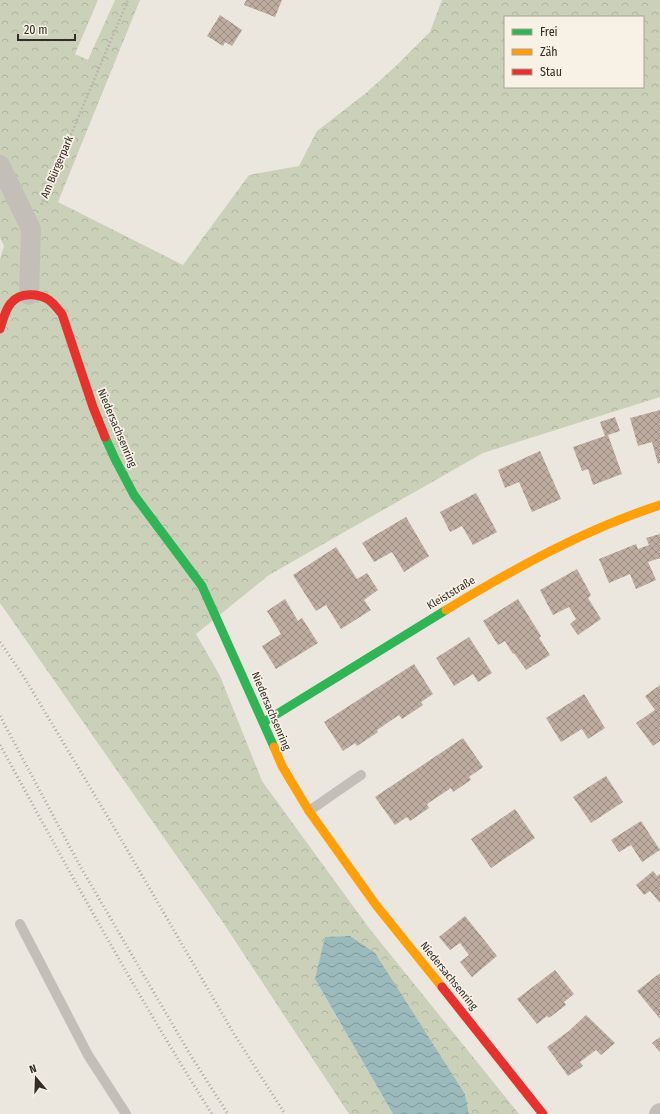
<svg xmlns="http://www.w3.org/2000/svg" width="660" height="1114" font-family="'Fira Sans Condensed',sans-serif">
	<defs>
		<pattern id="forest-crowns" width="20" height="18" patternUnits="userSpaceOnUse"><rect width="20" height="18" fill="#cbd1b9"/><path d="M2 6a3 3 0 1 1 6 0M12 15a3 3 0 1 1 6 0" fill="none" stroke="#afb49f"/></pattern>
		<pattern id="water-waves" width="16" height="10" patternUnits="userSpaceOnUse"><rect width="16" height="10" fill="#9bbabc"/><path d="M0 5q4-4 8 0t8 0" fill="none" stroke="#7f9799"/></pattern>
		<pattern id="building-cross-hatch" width="8" height="8" patternUnits="userSpaceOnUse"><rect width="8" height="8" fill="#beaca0"/><path d="M0 0l8 8M0 8l8-8" fill="none" stroke="#9b8c82"/></pattern>
	</defs>
	<rect width="100%" height="100%" fill="#ebe6de"/>
	<!-- forest -->
	<path fill="url(#forest-crowns)" fill-rule="evenodd" d="M 0,0 L 98,0 L 75,54 L 88,60 L 115,0 L 140,0 L 58,202 L 183,265 L 249,175 L 299,166 L 317,131 L 366,93 L 397,65 L 430,32 L 442,0 L 660,0 L 660,397 L 483,453 L 269,575 L 196,634 L 220,676 L 262,781 L 369,928 L 519,1114 L 469,1114 L 465,1094 L 424,1030 L 315,979 L 393,1114 L 349,1114 L 222,921 L 0,603 L 0,259 L 4,246 L 0,238 ZM 505,17 L 643,17 L 643,87 L 505,87 Z"/>
	<!-- water -->
	<polygon fill="url(#water-waves)" points="350,936 375,953 465,1094 469,1114 393,1114 315,979 325,937"/>
	<!-- building -->
	<g fill="url(#building-cross-hatch)">
		<polygon points="246,0 282,0 275,17 244,5"/>
		<polygon points="220,15 242,30 232,46 225,42 223,46 207,36"/>
		<polygon points="660,410 660,463 658,464 652,442 638,446 630,418"/>
		<polygon points="615,417 620,431 608,435 622,474 593,485 588,469 582,471 573,447 605,436 600,422"/>
		<polygon points="540,451 561,499 532,512 519,482 505,488 498,470"/>
		<polygon points="476,493 497,532 473,545 462,526 450,532 440,512"/>
		<polygon points="406,517 429,556 404,572 392,552 374,562 362,543"/>
		<polygon points="660,534 660,558 648,562 656,580 636,589 630,574 609,583 599,559 636,544 638,549 649,545 646,538"/>
		<polygon points="336,547 357,579 367,573 378,590 364,600 371,610 341,629 326,605 316,611 293,575"/>
		<polygon points="577,569 591,595 588,598 601,619 578,635 570,624 576,619 569,607 553,615 540,590"/>
		<polygon points="285,599 298,621 302,618 318,643 276,669 262,646 281,634 267,611"/>
		<polygon points="518,599 541,636 539,638 550,655 526,670 514,653 513,654 505,641 498,645 483,621"/>
		<polygon points="469,637 492,673 478,682 473,674 454,686 436,658"/>
		<polygon points="414,664 433,694 421,702 423,705 402,719 399,715 377,730 378,732 357,746 355,743 343,751 324,722"/>
		<polygon points="660,685 660,741 653,746 636,723 655,710 645,696"/>
		<polygon points="584,694 605,728 588,739 582,729 561,742 546,718"/>
		<polygon points="463,738 483,767 469,777 471,780 453,792 451,788 427,804 429,808 410,821 407,817 395,825 375,797"/>
		<polygon points="606,776 623,802 591,823 573,797"/>
		<polygon points="515,809 535,838 491,868 471,839"/>
		<polygon points="641,821 660,850 642,862 631,845 619,852 611,840"/>
		<polygon points="653,871 657,876 660,874 660,903 650,891 644,895 636,885"/>
		<polygon points="465,916 497,956 472,977 460,962 469,955 460,943 450,950 439,937"/>
		<polygon points="555,970 574,994 564,1002 566,1005 549,1018 547,1016 537,1024 517,999"/>
		<polygon points="660,973 660,1019 637,991"/>
		<polygon points="586,1015 615,1043 601,1055 596,1050 580,1062 583,1066 568,1076 547,1047 569,1031"/>
		<polygon points="660,1037 660,1052 652,1043"/>
	</g>
	<g fill="none" stroke-linecap="round" stroke-linejoin="round">
		<!-- path -->
		<polyline stroke="#bdb7b0" stroke-width="2.5" stroke-dasharray="2 2" stroke-linecap="butt" points="41,205 128,0"/>
		<!-- lane -->
		<g stroke="#c4beb8" stroke-width="10">
			<polyline points="309,811 361,775"/>
			<polyline points="20,924 88,1055 126,1114"/>
		</g>
		<!-- street -->
		<g stroke="#c4beb8" stroke-width="20">
			<polyline points="0,165 31,229 29,295"/>
			<polyline points="659,1114 660,1113"/>
		</g>
		<!-- fast -->
		<g stroke="#30b455" stroke-width="9">
			<polyline points="105,437 115,459 134,495 202,586 274,747"/>
			<polyline points="264,722 446,610"/>
		</g>
		<!-- slow -->
		<g stroke="#ff9f0a" stroke-width="9">
			<path d="M 446,610 C 514,569 583,530 660,505"/>
			<polyline points="274,747 282,766 309,811 376,905 442,987"/>
		</g>
		<!-- jam -->
		<g stroke="#e5322d" stroke-width="9">
			<path d="M 0,329 C 3,320 5,310 11,303 C 20,292 38,293 49,300 C 54,304 58,309 62,314 L 93,407 L 105,437"/>
			<polyline points="442,987 543,1114"/>
		</g>
		<!-- rail -->
		<g stroke="#aca7a2" stroke-width="3" stroke-dasharray="1 3" stroke-linecap="butt">
			<polyline points="0,642 24,677 118,834 234,1034 285,1114"/>
			<polyline points="0,716 80,866 191,1056 228,1114"/>
			<path d="M 0,745 C 68,869 136,994 212,1114"/>
		</g>
	</g>
	<g text-anchor="middle" dominant-baseline="central" stroke-width="3.5" stroke-linejoin="round" paint-order="stroke">
		<!-- street labels -->
		<g font-size="11" fill="#342c27" stroke="#f8f1e5">
			<text transform="translate(57 167) rotate(-67)">Am Bürgerpark</text>
			<text transform="translate(117 428) rotate(67)">Niedersachsenring</text>
			<text transform="translate(451 593) rotate(-31)">Kleiststraße</text>
			<text transform="translate(271 711) rotate(67)">Niedersachsenring</text>
			<text transform="translate(449 976) rotate(51)">Niedersachsenring</text>
		</g>
	</g>
	<!-- legend -->
	<rect x="504" y="16" width="140" height="72" fill="#f8f1e5" stroke="#aaa299"/>
	<rect x="512" y="29" width="20" height="6" fill="#30b455" stroke="#aaa299"/>
	<text x="540" y="36" font-size="12" fill="#342c27">Frei</text>
	<rect x="512" y="49" width="20" height="6" fill="#ff9f0a" stroke="#aaa299"/>
	<text x="540" y="56" font-size="12" fill="#342c27">Zäh</text>
	<rect x="512" y="69" width="20" height="6" fill="#e5322d" stroke="#aaa299"/>
	<text x="540" y="76" font-size="12" fill="#342c27">Stau</text>
	<!-- north arrow -->
	<g transform="translate(36 1078) rotate(341)" stroke="#f8f1e5" stroke-width="3" paint-order="stroke">
	<path d="M0-3L7 15L0 10L-7 15Z" fill="#342c27"/>
	<text y="-6" font-size="11" font-weight="bold" text-anchor="middle" fill="#342c27">N</text>
	</g>
	<!-- scale -->
	<path d="M18 34v6h57v-6" fill="none" stroke="#342c27" stroke-width="2"/>
	<text x="24" y="34" font-size="12" fill="#342c27" stroke="#f8f1e5" stroke-width="3" paint-order="stroke">20 m</text>
</svg>
